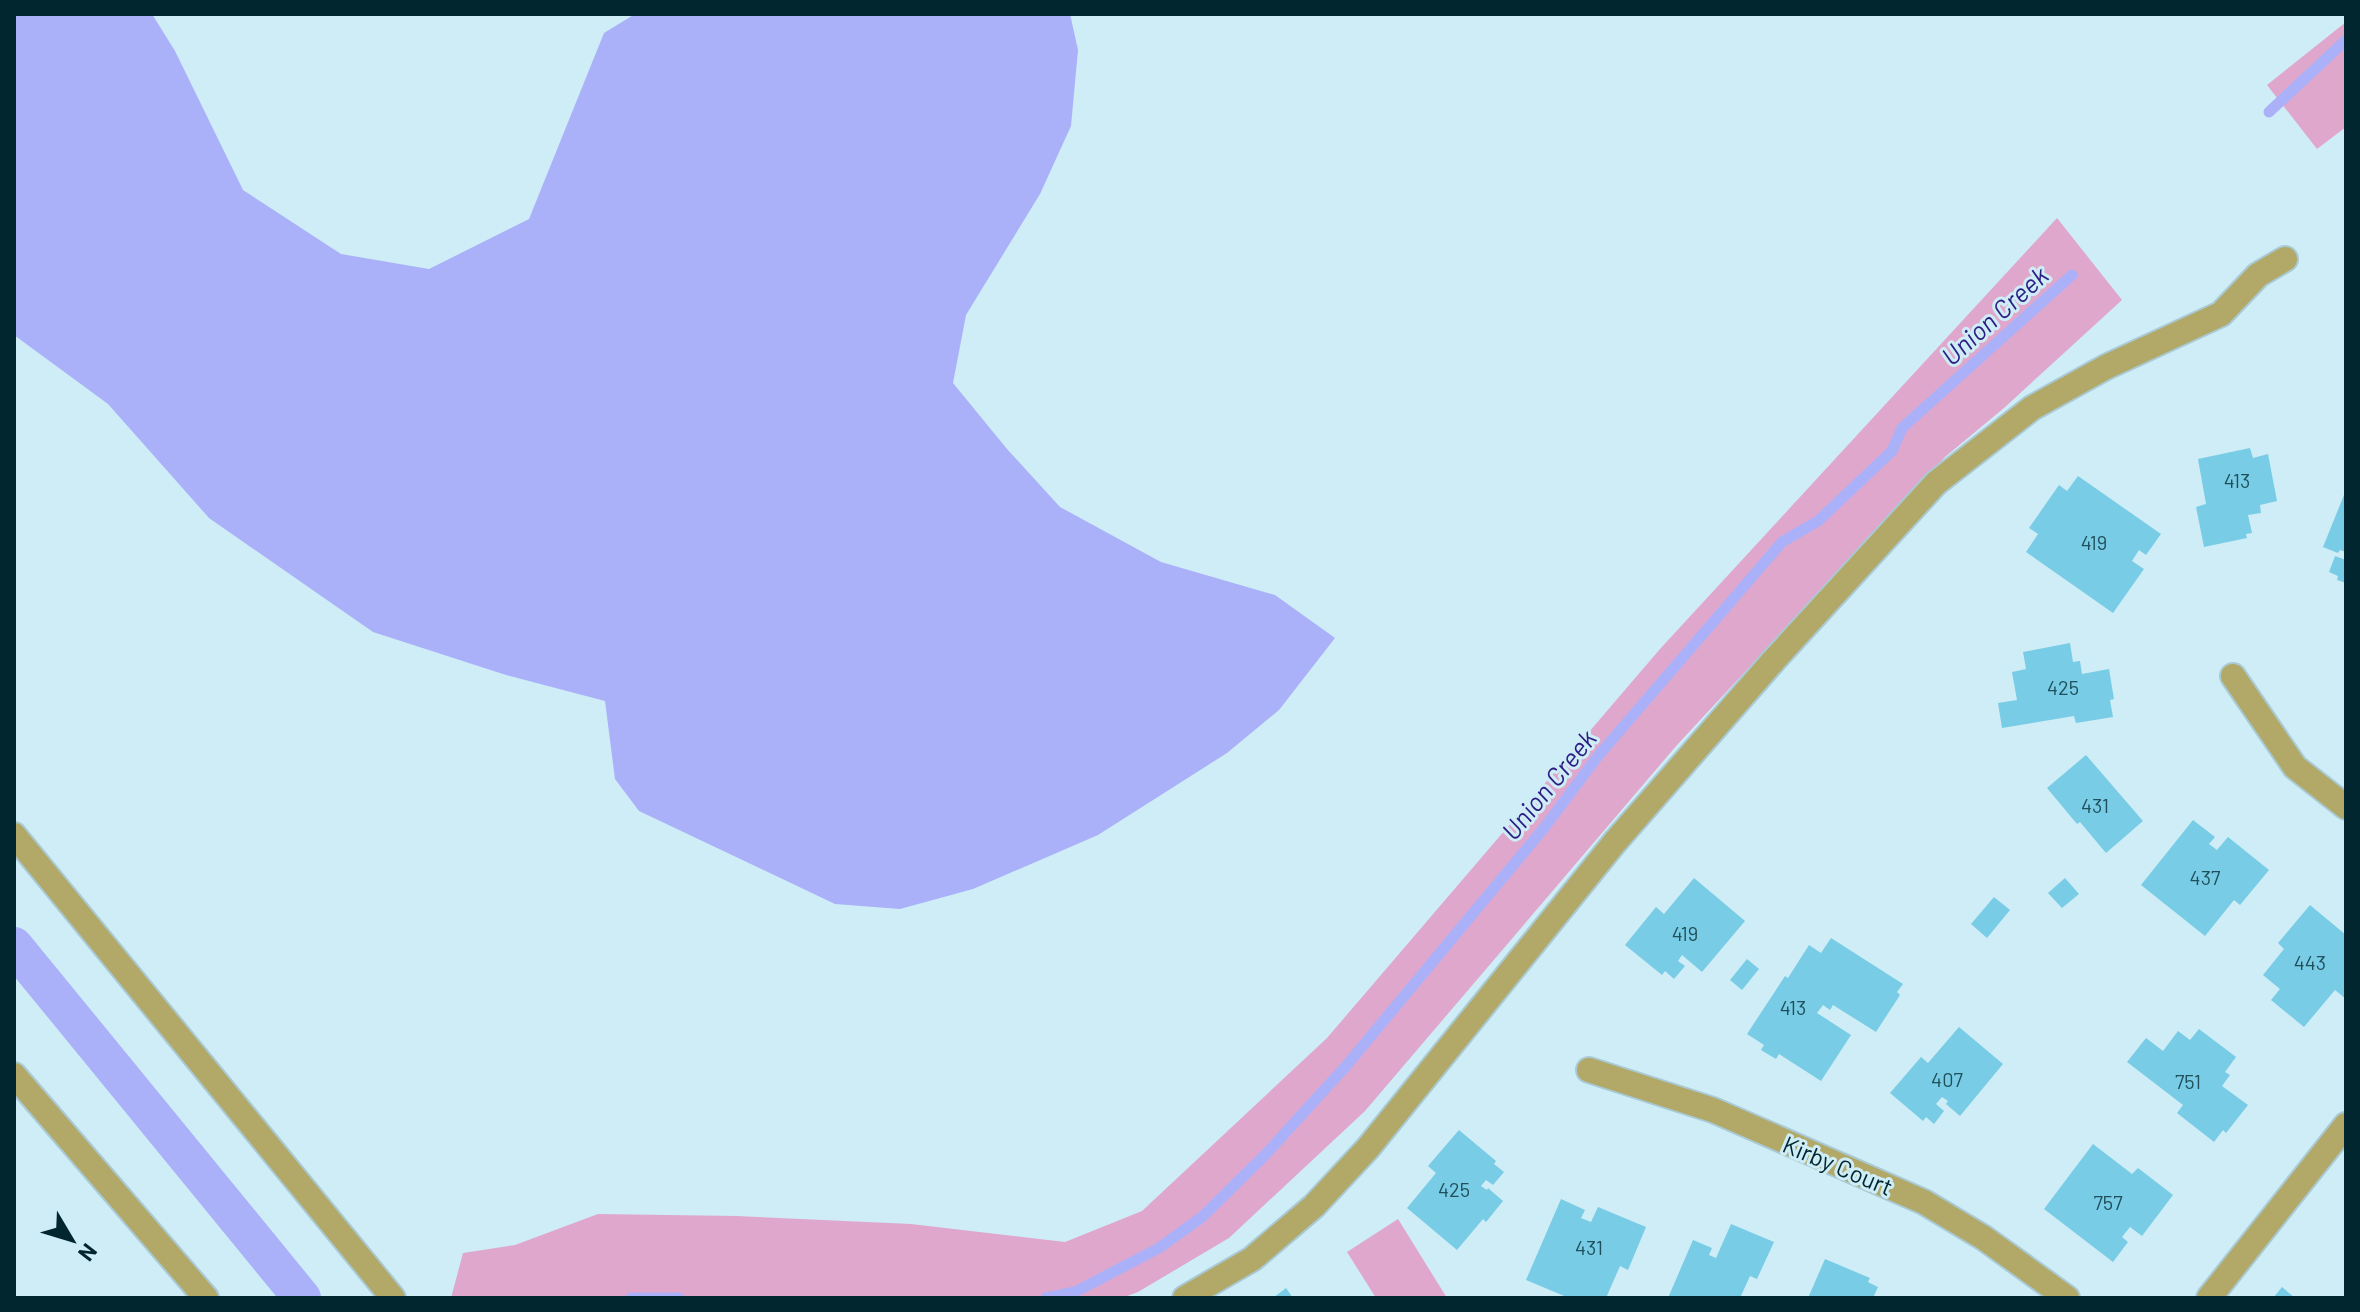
<svg xmlns="http://www.w3.org/2000/svg" width="2360" height="1312" font-family="Barlow,sans-serif">
	<rect width="100%" height="100%" fill="#ceedf7"/>
	<!-- green -->
	<g fill="#e0a7cc">
		<polygon points="2346,22 2346,127 2317,149 2267,85"/>
		<polygon points="2057,218 2122,300 2004,408 1945,457 1677,745 1365,1111 1229,1238 1138,1292 1122,1298 451,1298 463,1253 515,1245 598,1214 737,1216 911,1224 1065,1242 1142,1211 1327,1038 1660,649"/>
		<polygon points="1398,1219 1447,1298 1376,1298 1347,1252"/>
	</g>
	<!-- water -->
	<polygon fill="#aab1f9" points="14,14 152,14 175,51 243,190 341,254 429,269 529,219 604,33 635,14 1070,14 1078,50 1071,126 1040,194 966,315 953,383 1007,449 1060,507 1161,562 1275,595 1335,638 1279,710 1227,753 1098,835 973,889 900,909 835,904 639,811 615,779 605,701 506,675 373,632 209,518 108,404 14,335"/>
	<g fill="none" stroke-linecap="round" stroke-linejoin="round">
		<!-- stream -->
		<g stroke="#aab1f9" stroke-width="11">
			<polyline points="2269,112 2346,40"/>
			<polyline points="631,1298 679,1298"/>
			<polyline points="1046,1298 1075,1292 1159,1248 1202,1217 1265,1155 1346,1066 1544,828 1598,756 1782,542 1818,521 1892,451 1902,428 2072,275"/>
		</g>
		<!-- canal -->
		<polyline stroke="#aab1f9" stroke-width="38" points="14,946 302,1298"/>
	</g>
	<!-- building -->
	<g fill="#79cce5">
		<polygon points="2250,448 2253,458 2268,454 2277,501 2260,505 2261,513 2248,515 2252,533 2246,534 2247,538 2204,547 2196,507 2206,504 2198,459"/>
		<polygon points="2078,476 2161,534 2146,555 2139,550 2132,561 2144,569 2113,613 2026,552 2038,534 2029,528 2059,485 2067,491"/>
		<polygon points="2346,490 2346,552 2340,550 2338,553 2323,547"/>
		<polygon points="2335,556 2346,560 2346,583 2337,580 2338,576 2329,572"/>
		<polygon points="2070,643 2073,662 2080,661 2082,674 2109,669 2114,699 2110,700 2113,717 2076,723 2074,716 2002,728 1998,703 2017,700 2012,672 2026,669 2023,652"/>
		<polygon points="2086,755 2143,821 2106,853 2080,822 2077,824 2047,788"/>
		<polygon points="2193,820 2215,837 2209,844 2217,850 2228,837 2269,870 2240,905 2234,900 2205,936 2141,885"/>
		<polygon points="1694,878 1745,921 1702,972 1682,955 1678,961 1685,966 1674,979 1665,971 1662,975 1625,945 1656,907 1664,914"/>
		<polygon points="2065,878 2079,894 2062,908 2048,893"/>
		<polygon points="1994,897 2010,910 1987,938 1971,924"/>
		<polygon points="2310,905 2346,935 2346,999 2335,990 2304,1027 2271,1000 2280,989 2263,975 2284,949 2278,943"/>
		<polygon points="1831,938 1903,984 1897,992 1900,995 1876,1032 1833,1005 1830,1010 1823,1005 1817,1013 1851,1035 1821,1081 1779,1054 1776,1059 1761,1050 1764,1045 1747,1034 1785,976 1788,978 1809,945 1821,953"/>
		<polygon points="1747,959 1759,969 1742,990 1730,980"/>
		<polygon points="1959,1027 2003,1064 1960,1116 1946,1104 1948,1101 1942,1097 1936,1104 1944,1111 1934,1124 1926,1117 1923,1121 1890,1093 1921,1057 1928,1063"/>
		<polygon points="2199,1029 2236,1057 2225,1072 2230,1075 2222,1086 2248,1105 2226,1133 2223,1130 2214,1142 2177,1113 2183,1105 2127,1062 2146,1038 2163,1051 2178,1031 2190,1040"/>
		<polygon points="1459,1130 1496,1161 1494,1164 1504,1172 1493,1185 1486,1180 1481,1186 1487,1190 1488,1188 1503,1201 1486,1222 1483,1219 1457,1250 1407,1208 1436,1173 1428,1166"/>
		<polygon points="2093,1144 2132,1174 2138,1168 2173,1195 2142,1236 2130,1227 2122,1237 2128,1242 2113,1262 2044,1209"/>
		<polygon points="1561,1199 1585,1210 1581,1218 1591,1222 1598,1207 1646,1227 1628,1270 1620,1266 1606,1298 1569,1298 1526,1280"/>
		<polygon points="1731,1224 1774,1242 1757,1279 1750,1276 1740,1298 1668,1298 1693,1240 1712,1248 1709,1255 1716,1258"/>
		<polygon points="1825,1259 1870,1278 1868,1282 1878,1287 1873,1298 1808,1298"/>
		<polygon points="2282,1287 2295,1298 2273,1298"/>
		<polygon points="1286,1288 1293,1298 1273,1298"/>
	</g>
	<g fill="none" stroke-linecap="round" stroke-linejoin="round">
		<!-- minor casing -->
		<g stroke="#a9c9d3" stroke-width="28">
			<g id="minor">
				<polyline points="2233,676 2295,767 2346,807"/>
				<polyline points="14,835 393,1298"/>
				<polyline points="1589,1070 1713,1110 1924,1202 1984,1238 2067,1298"/>
				<polyline points="14,1075 206,1298"/>
				<polyline points="1185,1298 1252,1259 1314,1206 1368,1148 1615,842 1774,660 1936,483 2032,408 2106,367 2221,314 2258,275 2285,259"/>
				<polyline points="2209,1298 2346,1125"/>
			</g>
		</g>
		<!-- minor -->
		<use href="#minor" stroke="#b2a867" stroke-width="24"/>
	</g>
	<g text-anchor="middle" dominant-baseline="central" stroke-width="6" stroke-linejoin="round" paint-order="stroke">
		<!-- number labels -->
		<g font-size="20" fill="#1f505c">
			<text x="2237" y="480">413</text>
			<text x="2094" y="542">419</text>
			<text x="2063" y="687">425</text>
			<text x="2095" y="805">431</text>
			<text x="2205" y="877">437</text>
			<text x="1685" y="933">419</text>
			<text x="2310" y="962">443</text>
			<text x="1793" y="1007">413</text>
			<text x="1947" y="1079">407</text>
			<text x="2188" y="1081">751</text>
			<text x="1454" y="1189">425</text>
			<text x="2108" y="1202">757</text>
			<text x="1589" y="1247">431</text>
		</g>
		<!-- street labels -->
		<g font-size="24" fill="#01262f" stroke="#ceedf7">
			<text transform="translate(1838 1165) rotate(23)">Kirby Court</text>
		</g>
		<!-- water labels -->
		<g font-size="26" font-style="italic" fill="#2c1d83" stroke="#ceedf7">
			<text transform="translate(1994 315) rotate(-42)">Union Creek</text>
			<text transform="translate(1548 784) rotate(-51)">Union Creek</text>
		</g>
	</g>
	<!-- border -->
	<rect width="2360" height="1312" fill="none" stroke="#01262f" stroke-width="32"/>
	<!-- north arrow -->
	<g transform="translate(72 1240) rotate(128)" stroke="#ceedf7" stroke-width="6" paint-order="stroke">
	<path d="M0-6L14 30L0 20L-14 30Z" fill="#01262f"/>
	<text y="-12" font-size="22" font-weight="bold" text-anchor="middle" fill="#01262f">N</text>
	</g>
</svg>
